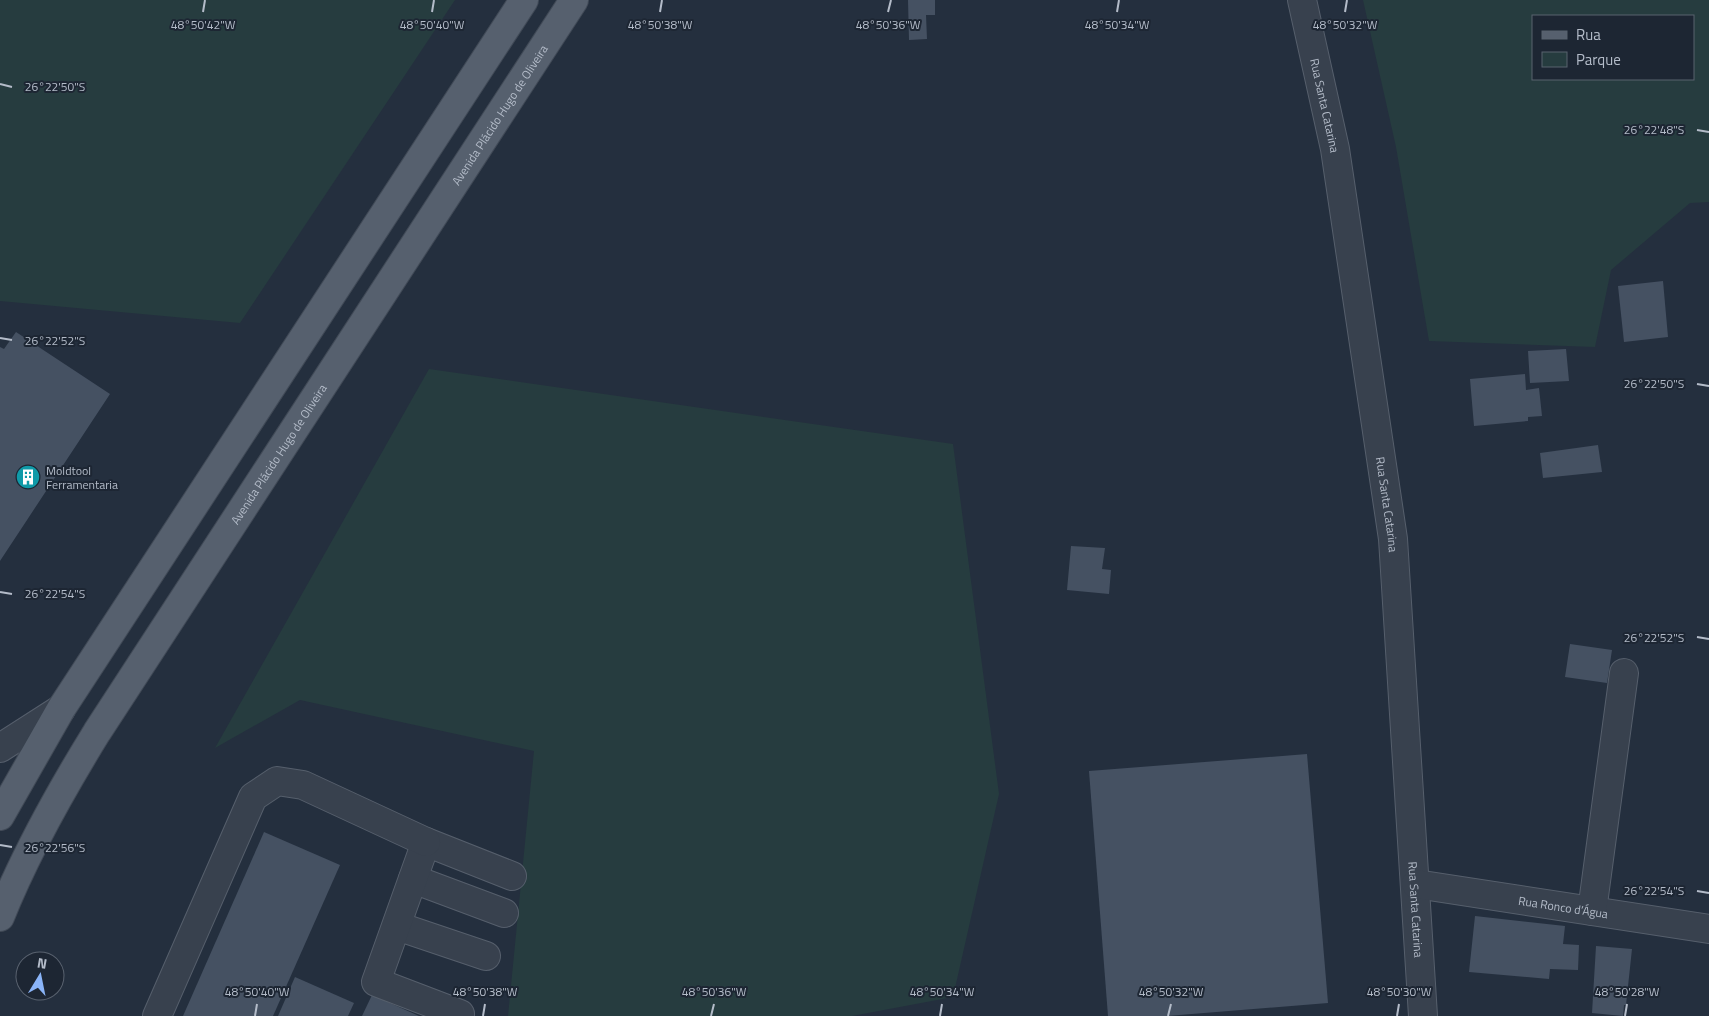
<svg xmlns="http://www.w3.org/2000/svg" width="1709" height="1016" font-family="'Titillium Web',sans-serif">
	<rect width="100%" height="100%" fill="#242f3e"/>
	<!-- green -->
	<g fill="#263c3f" fill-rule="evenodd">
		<polygon points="0,0 455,0 240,323 0,301"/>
		<path d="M 1363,0 L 1709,0 L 1709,202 L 1690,203 L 1611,270 L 1595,347 L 1429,341 L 1396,147 ZM 1693,16 L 1693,79 L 1533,79 L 1533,16 Z"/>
		<polygon points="429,369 953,444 999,794 953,997 852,1016 508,1016 534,751 300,700 215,748"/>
	</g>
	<!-- building -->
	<g fill="#455162">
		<polygon points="908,0 935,0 935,15 926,15 927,39 909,40"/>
		<polygon points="1663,281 1668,337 1624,342 1618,286"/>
		<polygon points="16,332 110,394 0,561 0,347 4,349"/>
		<polygon points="1566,349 1569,381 1530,383 1528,351"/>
		<polygon points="1525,374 1526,390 1539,388 1542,416 1528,417 1528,421 1474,426 1470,379"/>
		<polygon points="1598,445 1602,472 1543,478 1540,453"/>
		<polygon points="1071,546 1105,548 1102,569 1111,570 1109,594 1067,590"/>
		<polygon points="1570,644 1612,650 1607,683 1565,677"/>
		<polygon points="1307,754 1328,1003 1167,1016 1108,1016 1089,771"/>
		<polygon points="264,832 340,865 273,1016 183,1016"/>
		<polygon points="1475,916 1565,926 1563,944 1579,945 1578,970 1550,969 1549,979 1469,972"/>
		<polygon points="1596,946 1632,949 1626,1005 1624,1005 1623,1016 1592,1013"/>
		<polygon points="295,977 354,1003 348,1016 278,1016"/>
		<polygon points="372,995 419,1016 362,1016"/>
	</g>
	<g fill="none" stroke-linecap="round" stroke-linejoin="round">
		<!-- minor casing -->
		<g stroke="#565f6c" stroke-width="30">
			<g id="minor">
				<path id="s1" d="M 1302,0 L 1335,149 L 1393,539 L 1423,1016"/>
				<polyline points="0,748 61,709"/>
				<polyline points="413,879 504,913"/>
				<path id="s2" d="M 1416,884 L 1709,929"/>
				<polyline points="1592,911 1624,673"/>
				<polyline points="397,926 486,956"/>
				<polyline points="460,1014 376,982 426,842 512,876"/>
				<polyline points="157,1016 253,797 277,781 303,785 426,842"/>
			</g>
		</g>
		<!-- major casing -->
		<g stroke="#414a57" stroke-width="30">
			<g id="major">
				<polyline points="0,816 61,709 524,0"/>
				<path id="s3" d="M 0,917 C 26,852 60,792 97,732 L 574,0"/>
			</g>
		</g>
		<!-- minor -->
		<use href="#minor" stroke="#38414e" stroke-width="28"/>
		<!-- major -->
		<use href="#major" stroke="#56606e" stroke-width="28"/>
	</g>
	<!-- ticks -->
	<path fill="none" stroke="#b4bcc9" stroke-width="2" d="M 203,12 L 205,0M 432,12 L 434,0M 660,12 L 662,0M 888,12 L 891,0M 1117,12 L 1119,0M 1345,12 L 1347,0M 0,84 L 12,87M 1697,130 L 1709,132M 0,338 L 12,340M 1697,384 L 1709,386M 0,592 L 12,594M 1697,637 L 1709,639M 0,845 L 12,847M 1697,891 L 1709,893M 255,1016 L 257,1004M 483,1016 L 485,1004M 711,1016 L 714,1004M 940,1016 L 942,1004M 1168,1016 L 1171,1004M 1397,1016 L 1399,1004M 1625,1016 L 1627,1004"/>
	<!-- icons -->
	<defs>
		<g id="building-disc" transform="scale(1.25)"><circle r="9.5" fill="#0f9aa8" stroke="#1d2633"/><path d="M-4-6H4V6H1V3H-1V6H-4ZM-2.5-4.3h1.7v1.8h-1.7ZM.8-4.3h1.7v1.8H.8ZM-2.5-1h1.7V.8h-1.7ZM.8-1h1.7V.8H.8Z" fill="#fff"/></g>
	</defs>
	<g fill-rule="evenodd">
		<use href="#building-disc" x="28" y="477"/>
	</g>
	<g text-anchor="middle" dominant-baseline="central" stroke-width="4" stroke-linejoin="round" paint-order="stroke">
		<!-- street labels -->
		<g font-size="12" fill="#b4bcc9" stroke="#1d2633">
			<text stroke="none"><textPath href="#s1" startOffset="108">Rua Santa Catarina</textPath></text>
			<text stroke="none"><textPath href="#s3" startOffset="946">Avenida Plácido Hugo de Oliveira</textPath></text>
			<text stroke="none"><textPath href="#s3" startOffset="541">Avenida Plácido Hugo de Oliveira</textPath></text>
			<text stroke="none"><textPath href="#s1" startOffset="512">Rua Santa Catarina</textPath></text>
			<text stroke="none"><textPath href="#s2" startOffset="149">Rua Ronco d’Água</textPath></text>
			<text stroke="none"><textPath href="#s1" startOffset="918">Rua Santa Catarina</textPath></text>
		</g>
		<!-- poi labels -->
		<g font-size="12" fill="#b4bcc9" stroke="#1d2633" text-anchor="start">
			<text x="46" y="470">Moldtool<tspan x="46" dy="14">Ferramentaria</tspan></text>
		</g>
	</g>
	<g font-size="12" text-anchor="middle" fill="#b4bcc9" stroke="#1d2633" stroke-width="4" stroke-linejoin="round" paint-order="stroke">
		<text x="203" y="29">48°50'42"W</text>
		<text x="432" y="29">48°50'40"W</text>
		<text x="660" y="29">48°50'38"W</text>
		<text x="888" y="29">48°50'36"W</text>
		<text x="1117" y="29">48°50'34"W</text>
		<text x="1345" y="29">48°50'32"W</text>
		<text x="55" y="91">26°22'50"S</text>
		<text x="1654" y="134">26°22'48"S</text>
		<text x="55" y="345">26°22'52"S</text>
		<text x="1654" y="388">26°22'50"S</text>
		<text x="55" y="598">26°22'54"S</text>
		<text x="1654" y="642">26°22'52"S</text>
		<text x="55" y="852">26°22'56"S</text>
		<text x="1654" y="895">26°22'54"S</text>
		<text x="257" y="996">48°50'40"W</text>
		<text x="485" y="996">48°50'38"W</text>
		<text x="714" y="996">48°50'36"W</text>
		<text x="942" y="996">48°50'34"W</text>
		<text x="1171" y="996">48°50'32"W</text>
		<text x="1399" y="996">48°50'30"W</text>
		<text x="1627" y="996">48°50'28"W</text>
	</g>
	<!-- legend -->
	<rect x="1532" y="15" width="162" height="65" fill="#1d2633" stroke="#59626f"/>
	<rect x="1542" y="31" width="25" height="8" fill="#56606e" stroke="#59626f"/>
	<text x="1576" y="40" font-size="15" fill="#b4bcc9">Rua</text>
	<rect x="1542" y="52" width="25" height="15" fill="#263c3f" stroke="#59626f"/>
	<text x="1576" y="65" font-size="15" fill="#b4bcc9">Parque</text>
	<!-- north arrow -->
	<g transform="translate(40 976) rotate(10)"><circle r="24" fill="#1d2633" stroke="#59626f"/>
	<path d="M0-4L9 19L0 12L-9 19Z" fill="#8ab4f8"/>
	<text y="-8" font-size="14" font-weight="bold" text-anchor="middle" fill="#b4bcc9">N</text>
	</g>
</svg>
